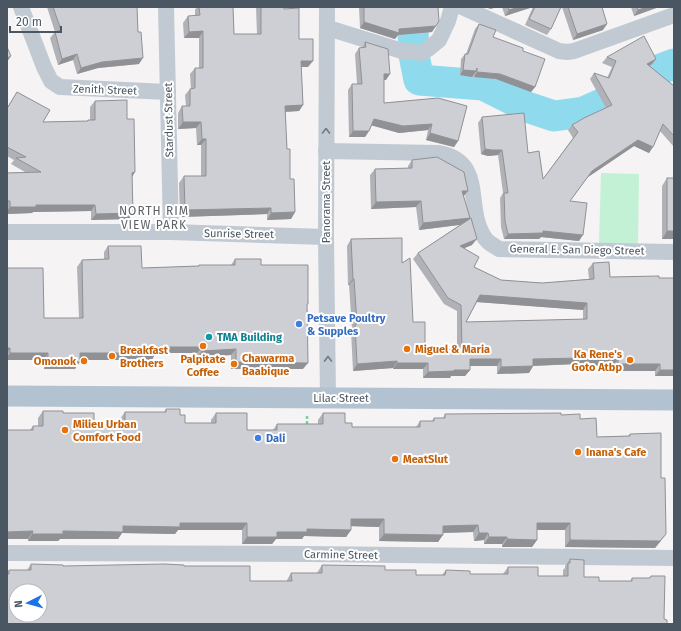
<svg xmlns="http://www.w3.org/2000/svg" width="681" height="631" font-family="'Fira Sans',sans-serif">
	<rect width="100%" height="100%" fill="#f5f3f3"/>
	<!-- green -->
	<polygon fill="#c3f1d5" points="601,173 639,174 638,244 599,243"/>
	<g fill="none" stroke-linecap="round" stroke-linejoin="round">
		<!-- river -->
		<polyline stroke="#90daee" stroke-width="31" points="412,7 414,55 419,80 483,85 527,107 554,116 584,112 613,99 647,74 674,64"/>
		<!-- path -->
		<polyline stroke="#7ad0a6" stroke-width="2.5" stroke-dasharray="3 2" stroke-linecap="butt" points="307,416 307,427"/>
		<!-- minor -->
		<g stroke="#c1cad2" stroke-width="16">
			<polyline points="21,7 44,67 51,81 60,87 168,92"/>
			<polyline points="166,7 171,232"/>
			<polyline points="327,7 326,237 328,398"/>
			<polyline points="462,7 559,51 567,52 574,51 674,15"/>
			<polyline points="328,28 402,51 421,53 428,49 439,40 448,21 452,7"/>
			<path d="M 326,151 L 438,153 C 486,161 465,205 483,235 C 486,242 493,245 499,249 L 674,252"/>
			<polyline points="7,232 171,232 326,237"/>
			<polyline points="7,553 309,554 674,558"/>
		</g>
		<!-- major -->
		<polyline stroke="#b3c2d1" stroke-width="21" points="7,396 674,400"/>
	</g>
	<!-- wall -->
	<g fill="#b0b2b7" fill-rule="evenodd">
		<polygon points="47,7 137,7 139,64 98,68 77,74 73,60 58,65 50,38 55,32"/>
		<polygon points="197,7 233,7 234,34 257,34 256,7 284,7 284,9 299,39 308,67 301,67 303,105 299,111 285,112 287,149 290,179 295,212 291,219 267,220 267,214 180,217 179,183 184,176 201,176 201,145 197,145 196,128 178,129 178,113 182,106 186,106 185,95 190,89 191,89 190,74 195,68 199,68 199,38 184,38 183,23 188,16 195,16 195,10"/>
		<polygon points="359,7 438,7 432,32 398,35 395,39 360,28"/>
		<polygon points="485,7 497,7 490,9"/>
		<polygon points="502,7 533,7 505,16"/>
		<polygon points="533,7 561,7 551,29 547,35 525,25"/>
		<polygon points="562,7 602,7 603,30 573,40"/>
		<polygon points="631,7 659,7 634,16"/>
		<polygon points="479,24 493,37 523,51 535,87 531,92 496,79 474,77 474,75 472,77 460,75 461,59 465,54 466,54 475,29"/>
		<polygon points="365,42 386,80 384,80 384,103 438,98 458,141 454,147 426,140 428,130 399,133 372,125 369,131 365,137 349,137 348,90 352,84 357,84 355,54 359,48 362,48"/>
		<polygon points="607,57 656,59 652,64 650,66 674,86 674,147 660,131 649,153 634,146 588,177 570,201 579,241 541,237 539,239 504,239 501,227 500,198 503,193 498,155 488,156 481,154 478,123 482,117 528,153 543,179 573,138 568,130 572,125 606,108 590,79 594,73 607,78 612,67 602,63"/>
		<polygon points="17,92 43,122 87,121 88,120 90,120 90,107 95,101 127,119 132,177 129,219 91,220 91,211 33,212 32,213 7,214 7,173 25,172 11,164 14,160 7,156 7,104 8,106"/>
		<path d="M 412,160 L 464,196 L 472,245 L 464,248 L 474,267 L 501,280 L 542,283 L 589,279 L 588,269 L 593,263 L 610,277 L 659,278 L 674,278 L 674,376 L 655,376 L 655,371 L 613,371 L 613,366 L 576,366 L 576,364 L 533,366 L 529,373 L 497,374 L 497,366 L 470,366 L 470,370 L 465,376 L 451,376 L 450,378 L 423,378 L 423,369 L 393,369 L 393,368 L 353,371 L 351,331 L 352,329 L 349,285 L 348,285 L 347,246 L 351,239 L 402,263 L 413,322 L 425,350 L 457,349 L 457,311 L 444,304 L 413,259 L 418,253 L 460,225 L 419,230 L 416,207 L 371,209 L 370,175 L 375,169 L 408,168 L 408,166 ZM 477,302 L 583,310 L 583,319 L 466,322 Z"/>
		<polygon points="667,178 674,239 662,239 662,186"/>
		<polygon points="108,246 142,268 198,266 199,265 231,265 235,259 261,265 307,306 303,369 231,369 231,355 198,357 197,353 154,353 154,356 150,363 120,363 120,360 80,360 75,369 44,369 44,360 7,360 7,268 44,318 79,318 77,267 82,260 104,259 104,252"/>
		<polygon points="166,409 180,415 185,423 211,423 211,420 216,413 247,430 273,430 277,424 318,424 318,420 323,413 352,427 416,427 420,421 432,421 434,418 443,418 445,414 561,415 580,419 597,437 628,436 630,434 661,541 655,548 565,547 565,530 537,530 537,540 532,547 502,547 502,544 484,544 484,540 474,541 473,532 443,533 438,542 379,541 379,527 351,526 351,530 346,537 304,536 302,539 276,539 272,544 242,544 242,530 178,530 175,534 122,533 118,539 60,539 58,541 28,541 28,539 7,539 7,430 30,430 33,426 38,426 38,418 43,411 63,413 94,428 120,428 120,419 125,412 164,412"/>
		<polygon points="570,559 584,577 599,581 630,581 632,578 649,578 651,576 664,619 7,624 7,573 9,570 27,570 31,564 63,566 184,566 250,581 287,581 287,580 291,573 317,573 322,565 385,570 416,575 442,575 446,570 470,574 503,574 508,567 538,576 563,576 563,570 565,568 565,566"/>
	</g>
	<!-- shaded-wall -->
	<g fill="#909195">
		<polygon points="491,7 497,7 490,9"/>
		<polygon points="519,7 533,7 505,16 509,10"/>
		<polygon points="647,7 659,7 634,16 638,10"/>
		<polygon points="364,22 399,29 436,26 432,32 398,35 395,39 360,28"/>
		<polygon points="607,24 603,30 573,40 577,34"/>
		<polygon points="203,31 199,38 184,38 189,32"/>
		<polygon points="77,54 73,60 58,65 62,59"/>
		<polygon points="11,56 7,62 7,58"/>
		<polygon points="143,58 139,64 98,68 77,74 81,68 102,62"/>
		<polygon points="656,59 652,64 643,70 647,64"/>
		<polygon points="301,61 313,61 308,67 296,67"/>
		<polygon points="463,70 476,71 472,77 460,75"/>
		<polygon points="477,72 500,74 535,87 531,92 496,79 474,77"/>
		<polygon points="384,74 390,74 386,80 379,80"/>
		<polygon points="303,105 299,111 281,112 285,106"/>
		<polygon points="374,119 432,124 428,130 399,133 370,125"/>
		<polygon points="183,122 201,122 196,128 178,129"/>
		<polygon points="353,131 369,131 365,137 349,137"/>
		<polygon points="430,133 458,141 454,147 426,140"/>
		<polygon points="202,139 206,139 201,145 197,145"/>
		<polygon points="638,140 653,147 649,153 634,146 588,177 592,171"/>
		<polygon points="485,149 502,150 498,155 488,156 481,154"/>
		<polygon points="135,172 131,179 132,173"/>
		<polygon points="462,191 468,191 463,197"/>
		<polygon points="421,201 416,207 371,209 376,202"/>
		<polygon points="36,205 95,205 91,211 33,212 32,213 7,214 7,211 10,207"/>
		<polygon points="271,208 267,214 180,217 185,210"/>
		<polygon points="295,212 291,219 267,220 271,213"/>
		<polygon points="133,213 129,219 91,220 96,214"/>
		<polygon points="470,218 466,224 419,230 423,223"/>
		<polygon points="543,231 583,235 579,241 541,237 539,239 504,239 508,234"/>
		<polygon points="667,231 674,231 674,239 662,239"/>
		<polygon points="477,239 472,245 455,252 460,246"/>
		<polygon points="353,279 354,279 349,285 348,285"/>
		<polygon points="480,295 587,303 583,310 476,302"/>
		<polygon points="154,347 202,347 197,353 150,353"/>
		<polygon points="7,348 10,348 7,353"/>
		<polygon points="236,349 231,355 198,357 202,351"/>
		<polygon points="10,353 48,353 44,360 7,360 7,358"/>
		<polygon points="80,353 124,353 120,360 75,360"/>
		<polygon points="124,356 154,356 150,363 120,363"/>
		<polygon points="581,358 576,364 529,366 533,359"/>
		<polygon points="470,359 501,359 497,366 465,366"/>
		<polygon points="618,359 613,366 576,366 581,360"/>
		<polygon points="397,361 393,368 353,371 357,364"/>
		<polygon points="48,362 80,362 75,369 44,369"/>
		<polygon points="236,362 308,363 303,369 231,369"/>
		<polygon points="397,363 428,363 423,369 393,369"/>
		<polygon points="618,364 660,364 655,371 613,371"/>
		<polygon points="533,366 529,373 497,374 501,367"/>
		<polygon points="454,370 470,370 465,376 451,376 450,378 423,378 428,372"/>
		<polygon points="660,370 674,370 674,376 655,376"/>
		<polygon points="351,519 384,519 379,527 346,526"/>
		<polygon points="180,523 247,523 242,530 178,530 175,534 122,533 118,539 60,539 58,541 28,541 32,534 123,526"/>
		<polygon points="537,523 570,523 565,530 532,530"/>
		<polygon points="478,525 473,532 438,533 443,526"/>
		<polygon points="307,529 351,530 346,537 304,536 302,539 276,539 272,544 242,544 247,537 277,532"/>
		<polygon points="33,531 28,539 7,539 7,532"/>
		<polygon points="479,533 488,533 484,540 474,541"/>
		<polygon points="384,534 443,535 438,542 379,541"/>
		<polygon points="666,534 655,548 565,547 570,540"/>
		<polygon points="489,537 507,537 502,544 484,544"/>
		<polygon points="507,539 537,540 532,547 502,547"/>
	</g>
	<!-- building -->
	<g fill="#cdcfd5" stroke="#909195" fill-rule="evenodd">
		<polygon points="53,7 137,7 138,32 141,32 143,58 102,62 81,68 77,54 62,59 55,32 61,30"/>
		<polygon points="199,7 233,7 234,34 261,34 261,7 284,7 284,9 299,8 299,39 313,39 313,61 301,61 303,105 285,106 287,149 290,149 290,179 294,179 295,212 271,213 271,208 185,210 184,176 206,176 206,139 202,139 201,122 183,122 182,106 190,106 190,89 195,88 195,68 203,68 203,31 189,32 188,16 200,15"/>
		<polygon points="364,7 438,7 439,21 436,26 399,29 399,33 364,22"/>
		<polygon points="508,7 519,7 509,10"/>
		<polygon points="535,7 561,7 551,29 529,19"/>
		<polygon points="568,7 602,7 607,24 577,34"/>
		<polygon points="637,7 647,7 638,10"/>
		<polygon points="479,24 496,30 493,37 523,48 523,51 545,59 535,87 500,74 477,72 477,68 476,71 463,70 465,54 468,54"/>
		<polygon points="644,36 656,59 647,64 674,86 674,136 663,124 653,147 638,140 592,171 570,201 587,203 583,235 543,231 543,233 508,234 505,221 504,193 508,193 502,150 492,150 485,149 482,117 524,113 528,153 539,151 543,179 578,132 572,125 584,118 612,105 594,73 609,78 616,61 607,57"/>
		<polygon points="365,42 388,49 390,74 384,74 384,103 438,98 467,106 458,141 430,133 432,124 403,126 374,119 369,131 353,131 352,84 362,84 359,48 366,47"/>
		<polygon points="7,47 11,56 7,58"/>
		<polygon points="17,92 50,110 43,122 88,121 88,120 95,120 95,101 127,100 127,119 134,119 135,172 132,173 133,213 96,214 95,205 36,205 36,207 10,207 10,201 7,201 7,173 41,172 16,158 26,157 7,147 7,104 8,107"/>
		<polygon points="437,157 464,172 468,191 462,191 470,218 423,223 421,201 376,202 375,169 412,168 412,160"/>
		<rect x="667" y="178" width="7" height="53"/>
		<path d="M 471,218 L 477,239 L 460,246 L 479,257 L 474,267 L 501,280 L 542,283 L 594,279 L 593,263 L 609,262 L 610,277 L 659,276 L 659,278 L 674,278 L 674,370 L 660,370 L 660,364 L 618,364 L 618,359 L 581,360 L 581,358 L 533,359 L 533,366 L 501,367 L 501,359 L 470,359 L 470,370 L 454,370 L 454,371 L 428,372 L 428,363 L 397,363 L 397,361 L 357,364 L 355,324 L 357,324 L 354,279 L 353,279 L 351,239 L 402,238 L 402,263 L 410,258 L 413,322 L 425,322 L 425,350 L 462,349 L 461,305 L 448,298 L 418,253 ZM 480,295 L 587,303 L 587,319 L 466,322 Z"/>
		<polygon points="108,246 141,246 142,268 199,266 199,265 235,265 235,259 261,259 261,265 308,265 308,304 307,304 308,363 236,362 236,349 202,351 202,347 154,347 154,356 124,356 124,353 80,353 80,362 48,362 48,353 10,353 10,348 7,348 7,268 43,268 44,318 83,318 82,260 109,259"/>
		<polygon points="166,409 180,409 180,415 185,415 185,423 216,423 216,413 247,413 247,430 277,430 277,424 323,424 323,413 345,413 345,423 352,423 352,427 420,427 420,421 434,421 434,418 445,418 445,414 561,413 561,415 580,414 580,419 596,418 597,437 630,436 630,434 661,433 661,478 665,478 666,534 660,541 570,540 570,523 537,523 537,540 507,539 507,537 489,537 488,533 479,533 478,525 443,526 443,535 384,534 384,519 351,519 351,530 307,529 307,532 277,532 277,537 247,537 247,523 180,523 180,527 123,526 123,532 63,531 63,534 32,534 33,531 7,532 7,430 33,430 33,426 43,426 43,411 63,411 63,413 94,413 94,428 125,428 125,412 166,412"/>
		<path d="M 570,559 L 584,560 L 584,577 L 599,577 L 599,581 L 632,581 L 632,578 L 650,578 L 651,576 L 665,576 L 664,619 L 667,620 L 667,624 L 7,624 L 7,574 L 9,574 L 9,570 L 31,570 L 31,564 L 63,565 L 63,566 L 164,564 L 184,565 L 184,566 L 250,566 L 250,581 L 292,581 L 291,573 L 322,573 L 322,565 L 385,566 L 385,570 L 416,570 L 416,575 L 445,575 L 446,570 L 470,571 L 470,574 L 508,574 L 508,567 L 538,567 L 538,576 L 568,576 L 568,563 L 570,563 ZM 16,591 L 40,591 L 40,615 L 16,615 Z"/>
	</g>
	<!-- one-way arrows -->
	<defs><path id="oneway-chevron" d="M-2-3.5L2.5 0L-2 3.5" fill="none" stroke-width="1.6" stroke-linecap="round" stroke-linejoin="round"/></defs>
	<g stroke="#6e7983">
		<use href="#oneway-chevron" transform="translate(326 131) rotate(-89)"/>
		<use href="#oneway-chevron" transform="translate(328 359) rotate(-91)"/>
	</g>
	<!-- markers -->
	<g fill="#3f7fe0" stroke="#fff" stroke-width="1.5">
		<circle cx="299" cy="324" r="4"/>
		<circle cx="258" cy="438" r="4"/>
	</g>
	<circle fill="#0f9aa8" stroke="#fff" stroke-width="1.5" cx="209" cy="337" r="4"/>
	<g fill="#e8710a" stroke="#fff" stroke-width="1.5">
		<circle cx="203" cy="346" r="4"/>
		<circle cx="407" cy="349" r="4"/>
		<circle cx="112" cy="356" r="4"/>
		<circle cx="630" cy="360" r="4"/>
		<circle cx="84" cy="361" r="4"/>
		<circle cx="234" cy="364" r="4"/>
		<circle cx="65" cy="430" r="4"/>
		<circle cx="578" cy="452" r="4"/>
		<circle cx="395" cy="459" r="4"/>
	</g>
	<g text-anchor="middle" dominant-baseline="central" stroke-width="4" stroke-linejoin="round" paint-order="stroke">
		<!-- street labels -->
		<g font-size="11" fill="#4a5661" stroke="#fff">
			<text transform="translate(105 90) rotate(2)">Zenith Street</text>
			<text transform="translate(169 120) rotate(-91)">Stardust Street</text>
			<text transform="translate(326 202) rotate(-90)">Panorama Street</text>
			<text transform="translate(239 234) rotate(1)">Sunrise Street</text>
			<text transform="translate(577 250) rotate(1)">General E. San Diego Street</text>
			<text x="341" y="398">Lilac Street</text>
			<text transform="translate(341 555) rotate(1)">Carmine Street</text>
		</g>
		<!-- shop labels -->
		<g font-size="11" font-weight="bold" fill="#366cbe" stroke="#fff" text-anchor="start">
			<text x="307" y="318">Petsave Poultry<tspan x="307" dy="13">&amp; Supples</tspan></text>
			<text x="266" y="438">Dali</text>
		</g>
		<!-- culture labels -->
		<g font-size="11" font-weight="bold" fill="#0d838f" stroke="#fff" text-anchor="start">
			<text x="217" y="337">TMA Building</text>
		</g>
		<!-- food labels -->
		<g font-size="11" font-weight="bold" fill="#c56008" stroke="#fff" text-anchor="start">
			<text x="415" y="349">Miguel &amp; Maria</text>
			<text x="120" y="350">Breakfast<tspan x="120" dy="13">Brothers</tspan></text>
			<text x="622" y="354" text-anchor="end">Ka Rene's<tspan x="622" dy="13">Goto Atbp</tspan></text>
			<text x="242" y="358">Chawarma<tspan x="242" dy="13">Baabique</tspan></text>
			<text x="203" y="359" text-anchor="middle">Palpitate<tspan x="203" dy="13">Coffee</tspan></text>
			<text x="76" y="361" text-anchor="end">Omonok</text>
			<text x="73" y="424">Milieu Urban<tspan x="73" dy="13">Comfort Food</tspan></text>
			<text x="586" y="452">Inana's Cafe</text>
			<text x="403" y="459">MeatSlut</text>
		</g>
		<!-- neighbourhood labels -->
		<g font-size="12" letter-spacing="1" fill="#5f6368" stroke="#fff">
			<text x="154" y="211">NORTH RIM<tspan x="154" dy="14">VIEW PARK</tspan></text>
		</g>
	</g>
	<!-- border -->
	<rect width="681" height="631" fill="none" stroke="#4a5661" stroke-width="16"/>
	<!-- north arrow -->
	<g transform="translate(28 603) rotate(264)"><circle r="19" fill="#ffffff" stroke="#b7bbc0"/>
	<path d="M0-3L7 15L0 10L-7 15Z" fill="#1a73e8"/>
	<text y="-6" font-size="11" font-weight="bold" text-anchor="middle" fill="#4a5661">N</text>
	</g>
	<!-- scale -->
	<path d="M10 26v6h51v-6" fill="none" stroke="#4a5661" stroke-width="2"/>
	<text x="16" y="26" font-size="12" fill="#4a5661" stroke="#ffffff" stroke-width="3" paint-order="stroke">20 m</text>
</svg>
